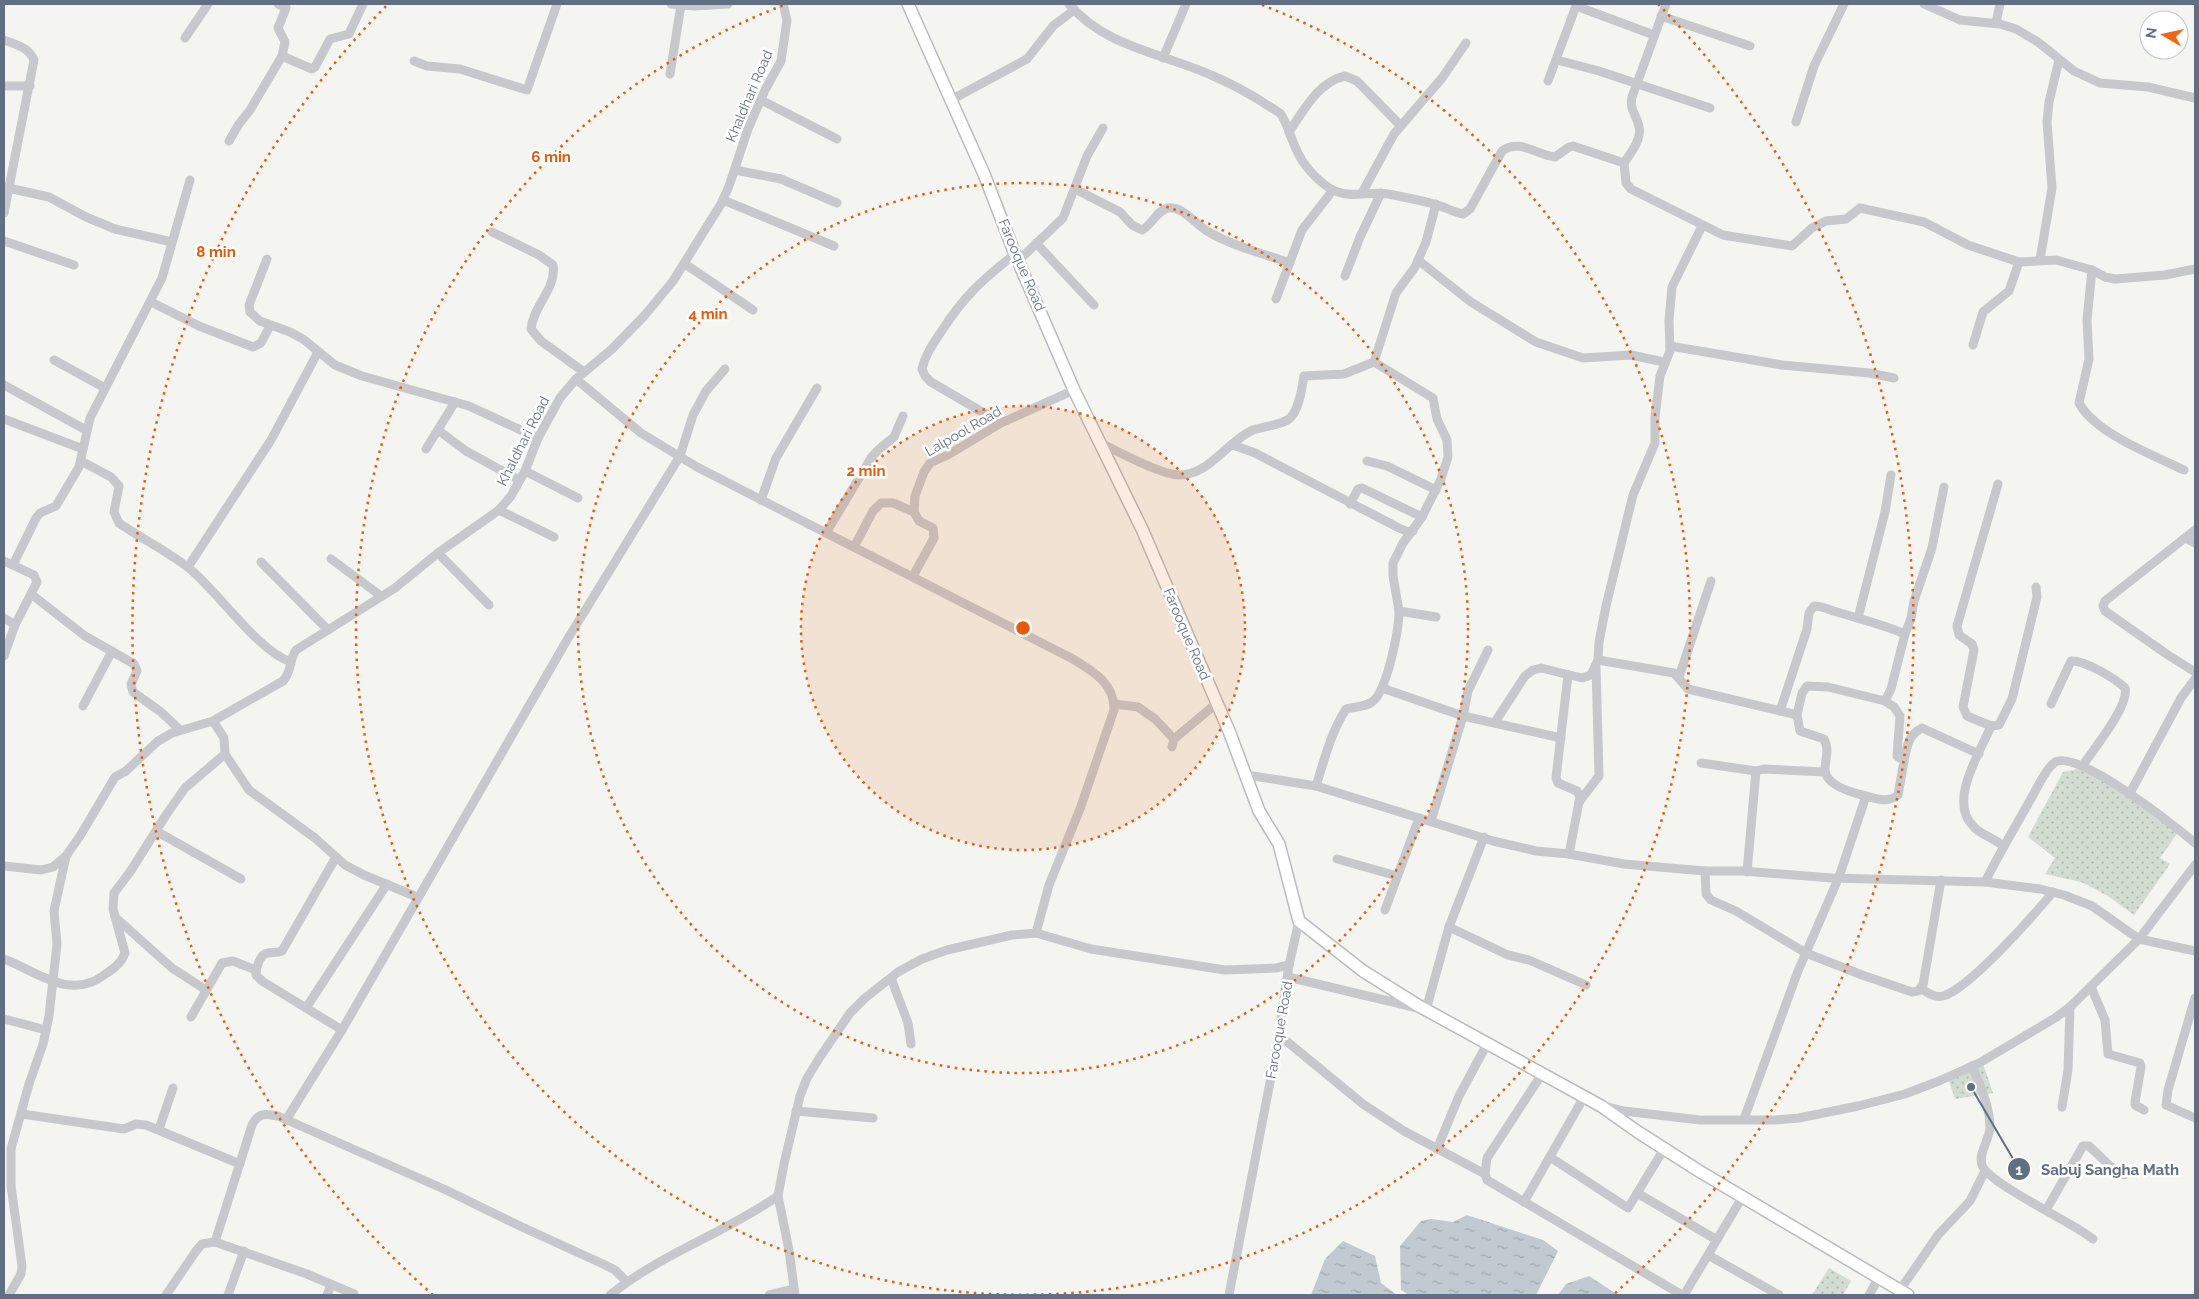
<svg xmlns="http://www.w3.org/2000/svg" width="2199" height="1299" font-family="Raleway,sans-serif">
	<defs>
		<pattern id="park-dots" width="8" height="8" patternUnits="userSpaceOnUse" patternTransform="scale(1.25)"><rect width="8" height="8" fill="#d3dcd0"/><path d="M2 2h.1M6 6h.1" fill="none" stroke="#afb7ae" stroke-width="1.8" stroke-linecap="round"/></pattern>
		<pattern id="water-ripples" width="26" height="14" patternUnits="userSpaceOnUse" patternTransform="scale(1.25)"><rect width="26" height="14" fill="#c1cad0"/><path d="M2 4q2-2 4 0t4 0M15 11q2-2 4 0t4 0" fill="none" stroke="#a0a8ae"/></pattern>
	</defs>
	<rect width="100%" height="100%" fill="#f4f5f0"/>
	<!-- park -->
	<g fill="url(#park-dots)">
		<polygon points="2087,767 2179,831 2160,858 2170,864 2134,915 2108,896 2081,882 2045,874 2055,858 2028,837 2063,772"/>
		<polygon points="1983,1064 1993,1093 1955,1099 1949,1081"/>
		<polygon points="1829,1268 1851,1281 1843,1295 1812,1295"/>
	</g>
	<!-- water -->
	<g fill="url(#water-ripples)">
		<polygon points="1467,1215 1543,1240 1558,1251 1536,1295 1409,1295 1401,1290 1400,1246 1421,1221 1431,1219 1453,1222"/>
		<polygon points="1343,1241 1375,1256 1381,1283 1397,1295 1311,1295 1325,1259"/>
		<polygon points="1589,1276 1618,1295 1558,1295 1566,1284"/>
	</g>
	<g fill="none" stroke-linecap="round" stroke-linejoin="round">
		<!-- major casing -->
		<g stroke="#b8bbbf" stroke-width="14">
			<polyline id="major" points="908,4 984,174 1015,254 1074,390 1142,529 1229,731 1259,811 1279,844 1299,921 1363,971 1419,1006 1601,1106 1638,1132 1699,1171 1908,1295"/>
		</g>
		<!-- minor -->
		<g stroke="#c6c8cc" stroke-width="9">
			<polyline points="278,4 286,8 278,28 285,42 282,56"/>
			<polyline points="671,4 695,6 728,4"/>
			<path d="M 1069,4 C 1105,47 1162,53 1211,75 C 1235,85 1259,99 1281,114 C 1291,131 1293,150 1306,166 C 1314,176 1326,188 1338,192 C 1354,198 1372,191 1388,194 C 1403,197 1419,200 1434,204 C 1443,206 1452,212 1463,214 L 1470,209 L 1502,151 C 1519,138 1537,155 1555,157 L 1569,147 L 1573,146 L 1624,163 L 1626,183 L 1631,189 L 1723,235 L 1792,246 L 1812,228 L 1826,221 L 1846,219 L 1860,208 L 1924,222 L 1968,245 L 2019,262 L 2056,260 L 2092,270 L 2105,277 L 2115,279 L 2165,275 L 2195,269"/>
			<polyline points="1924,4 1960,20 2000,24 2016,29 2038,42 2074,71 2100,83 2148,87 2195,98"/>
			<polyline points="1576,6 1654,35"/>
			<polyline points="1661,16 1750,46"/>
			<polyline points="1996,23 2000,4"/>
			<polyline points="185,38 208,4"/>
			<path d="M 4,40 C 17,45 28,47 34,60 L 4,213"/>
			<polyline points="1163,58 1186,4"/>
			<polyline points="1557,60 1599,71 1710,108"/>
			<polyline points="414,61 427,66 460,69 527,90 557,4"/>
			<polyline points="670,74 681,5"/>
			<polyline points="1548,81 1576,6 1576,4"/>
			<polyline points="4,86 30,86"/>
			<polyline points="761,100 837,139"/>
			<polyline points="951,100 1027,59 1053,26 1074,10"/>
			<polyline points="1796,122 1814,66 1844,4"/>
			<path d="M 1289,132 C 1304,110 1318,82 1345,76 L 1357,81 L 1400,125"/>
			<polyline points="229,141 239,124 250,110 282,56 312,69 315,67 330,39 349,34 363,4"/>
			<path d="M 1624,163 C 1630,154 1642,139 1639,127 C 1637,115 1629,110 1632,97 L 1666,4"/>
			<polyline points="735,170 781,179 837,203"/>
			<polyline points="4,187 49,197 86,217 115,229 172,242"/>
			<path d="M 1075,189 L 1120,212 L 1132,225 L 1142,230 C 1152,225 1157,210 1168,208 C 1183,206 1195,224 1207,231 C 1232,246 1262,253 1290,263"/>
			<polyline points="1362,193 1394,134 1442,78 1466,43"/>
			<polyline points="723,200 834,246"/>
			<path d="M 492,232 L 539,255 L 553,265 C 557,288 533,306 531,329 L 541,341 L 584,372"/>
			<polyline points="4,241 74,265"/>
			<polyline points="1036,243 1094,305"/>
			<polyline points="267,259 249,305 250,312 260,321 290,332 303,339 335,365 362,376 469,406 538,438"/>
			<polyline points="1418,260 1471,302 1536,342 1583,358 1631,355 1664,362"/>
			<polyline points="2040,260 2052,188 2047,122 2049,102 2059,60"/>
			<polyline points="1018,261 1063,218 1087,156 1103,128"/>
			<polyline points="685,264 753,310"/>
			<path d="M 2092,270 L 2087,320 L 2089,359 L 2079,403 C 2096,434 2153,455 2184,470"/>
			<polyline points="1345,276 1360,237 1381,193"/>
			<polyline points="1276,299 1302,230 1333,190"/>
			<polyline points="151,302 199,326 253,347 261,343 270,326"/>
			<polyline points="1973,345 1983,312 2009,291 2019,262"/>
			<polyline points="1670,346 1782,365 1869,373 1894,378"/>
			<polyline points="54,360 105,388"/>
			<polyline points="1374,362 1433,398 1437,419 1447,440 1448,457 1441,479 1422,517 1403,543 1393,563 1393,576 1399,611"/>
			<path d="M 576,379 L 641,433 L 697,467 L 1073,659 C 1093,671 1115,684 1114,710 L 1080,809 L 1049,885 L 1036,933"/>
			<polyline points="4,385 86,430"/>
			<polyline points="4,419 83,449"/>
			<path d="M 1001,423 L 931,382 L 925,376 L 922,369 C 925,355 933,344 941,332 C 964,296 982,280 1015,254"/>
			<polyline points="438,430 466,451 519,480"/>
			<path d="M 1099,442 C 1116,451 1162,475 1179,475 C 1210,475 1227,441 1253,430 C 1264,426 1279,426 1289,419 C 1299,411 1302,388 1304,376 L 1344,374 L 1374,362 L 1396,293 L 1415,267 L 1426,242 L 1436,204"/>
			<polyline points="1233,445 1255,453 1399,528 1408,532 1413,531"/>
			<polyline points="426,449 455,402"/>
			<path d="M 81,461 L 111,477 L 119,486 L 114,512 L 119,523 C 142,539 169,552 190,569 C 220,594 258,651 291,662"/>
			<polyline points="1367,461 1387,466 1436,490"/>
			<polyline points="525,471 578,498"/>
			<polyline points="1998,484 1957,626 1959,635 1972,644 1974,650 1963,707 1967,716 1991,726 1999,725 2012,699 2037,597 2036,587"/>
			<polyline points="761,500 776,458 817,388"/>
			<polyline points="1350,504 1358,489 1362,488 1422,517"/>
			<polyline points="499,510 554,537"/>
			<polyline points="2195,530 2105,601 2103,606 2105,611 2168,655 2195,672"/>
			<polyline points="826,533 871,458 878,450 894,437 903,416"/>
			<polyline points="2185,538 2195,543"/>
			<polyline points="854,547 873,511 881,503 893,503 914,512"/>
			<polyline points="438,553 489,605"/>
			<polyline points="331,559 381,596"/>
			<polyline points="4,561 34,575 37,582 15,625 4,656"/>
			<polyline points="261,562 328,630"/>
			<polyline points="13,565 36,518 40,513 56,506 79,467 90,418 162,278 190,180"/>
			<polyline points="188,567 271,440 318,352"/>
			<polyline points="913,576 934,538 933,528 919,521 914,512 915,496 924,472 930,463 948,455 1001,423 1074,390"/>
			<polyline points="31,594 85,636 134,664 137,671 131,684 133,692 161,712 180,730"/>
			<polyline points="4,618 15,625"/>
			<polyline points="1858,618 1885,512 1891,475"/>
			<path d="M 1598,660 L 1674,673 L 1688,689 L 1797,715 L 1800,731 L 1824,739 C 1830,750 1825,758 1825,770 C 1826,786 1853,793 1866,796 L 1839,877 L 1798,971 L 1744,1119"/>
			<polyline points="1568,675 1556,778 1558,783 1577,791 1580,797 1569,854"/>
			<polyline points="1679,677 1711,581"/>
			<polyline points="1382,688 1463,716 1561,738"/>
			<polyline points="1114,704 1138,707 1155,719 1174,739"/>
			<path d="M 2051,704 L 2071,661 C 2084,660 2115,678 2125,688 C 2130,705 2093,750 2083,765"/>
			<polyline points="83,706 112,651"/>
			<path d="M 1780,711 L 1807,629 L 1809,613 L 1814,606 C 1823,606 1829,610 1837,612 C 1860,619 1882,624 1905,634"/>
			<polyline points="1797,715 1802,693 1807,686 1828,687 1885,701"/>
			<polyline points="213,721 224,738 225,754 249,790 315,838 345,865 364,875 417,897"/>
			<polyline points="1495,722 1525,676 1533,670 1541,668 1582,678 1591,675 1598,660 1599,642 1606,606 1633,495 1655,443 1655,417 1660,376 1670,351 1669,320 1672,287 1702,226"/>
			<path d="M 1991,726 C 1980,753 1947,802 1974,827 C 1981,835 1994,838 2003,846"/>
			<polyline points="1172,747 1174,739 1217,703"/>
			<path d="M 1904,761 C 1907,746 1908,735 1922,728 L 1979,754"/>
			<polyline points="1701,763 1756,771"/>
			<polyline points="1247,775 1316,786 1493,841 1536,851 1569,854 1624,864 1705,871 1743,871 1832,878 1985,882 2040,889 2064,895 2092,906 2139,939 2195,951"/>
			<path d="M 1316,786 C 1324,761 1331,732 1346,709 C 1354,707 1365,707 1372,702 C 1387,692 1399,629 1399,611 L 1436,617"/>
			<polyline points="2129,795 2181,698 2195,679"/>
			<path d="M 1866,796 C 1877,799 1889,803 1898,795 L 1904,761 L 1897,756 L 1900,716 L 1894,707 L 1885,701 L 1891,689 L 1905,634 L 1911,618 L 1914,601 L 1932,548 L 1944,487"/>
			<polyline points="1579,802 1599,776 1596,667"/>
			<polyline points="1431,821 1463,716 1468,691 1488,650"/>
			<polyline points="156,831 241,879"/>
			<path d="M 336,857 L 282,951 C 277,953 273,952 268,953 C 260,954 256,967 256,975 L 262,981 L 342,1030"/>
			<polyline points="1337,859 1397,876"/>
			<path d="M 4,866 L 41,870 L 53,867 L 66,856 L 80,836 L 115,777 L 126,771 L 158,741 L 172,733 L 213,721 L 283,681 C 292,672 289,660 296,650 L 395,588 L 438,553 L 499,510 L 511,496 L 525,471 L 538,438 L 560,398 L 576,379 L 612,349 L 645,315 L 673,281 L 721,204 L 729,186 L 748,129 L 765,90 L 781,61 L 787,20 L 783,4"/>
			<polyline points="1705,871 1706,894 1711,900 1736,911 1806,953 1862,975 1912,992 1918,991 1923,985 1941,880"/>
			<polyline points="1747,872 1756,771 1764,769 1825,772"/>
			<path d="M 1985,882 C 2000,852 2017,824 2033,795 C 2039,785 2045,770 2054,763 C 2075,746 2176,827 2195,843"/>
			<polyline points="1385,910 1419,818"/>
			<polyline points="115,917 172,968 206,990"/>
			<polyline points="1449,927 1508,955 1529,960 1586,985"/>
			<path d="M 4,959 C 36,971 70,1001 104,975 C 113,969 121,964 125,953 L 113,909 L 114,893 L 130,872 L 166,815 L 185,788 L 225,754"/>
			<polyline points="1288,977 1426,1010 1449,927 1484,837"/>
			<polyline points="891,978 908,1023 911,1044"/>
			<polyline points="2091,987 2105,1020 2108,1054 2140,1063 2141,1067 2135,1102 2135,1105 2144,1110"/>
			<path d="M 1921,989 C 1928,993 1935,998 1943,996 C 1969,989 2034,915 2053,892"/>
			<polyline points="2195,998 2168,1090 2166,1105 2195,1118"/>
			<polyline points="306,1008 387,884"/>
			<polyline points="191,1017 222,963 233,961 256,970"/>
			<polyline points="4,1019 46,1030"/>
			<polyline points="1279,1035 1363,1104 1404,1131 1485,1174"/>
			<path d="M 1972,1066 C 1980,1086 1990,1106 1990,1128 C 1989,1140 1978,1154 1982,1165 C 1987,1183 2074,1223 2093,1239"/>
			<polyline points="1542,1074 1487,1158 1485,1174 1487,1180 1682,1295"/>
			<polyline points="1604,1106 1624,1111 1700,1120 1775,1120 1799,1118 1858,1106 1905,1094 1939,1081 1981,1062 2055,1018 2070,1007 2139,939 2195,865"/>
			<polyline points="2062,1107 2068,1070 2070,1007"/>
			<polyline points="796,1111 873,1118"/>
			<polyline points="22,1114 124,1129 136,1124 146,1125 240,1164"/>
			<polyline points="286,1120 342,1030 567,640 680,456 693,415 706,391 725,369"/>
			<polyline points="159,1129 173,1088"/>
			<polyline points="1437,1149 1459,1096 1487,1044"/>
			<polyline points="1550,1157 1628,1208 1664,1149"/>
			<polyline points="1637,1193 1717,1240"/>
			<polyline points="1524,1202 1584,1097"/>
			<polyline points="2046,1210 2083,1146 2089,1146 2110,1166 2124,1175"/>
			<path d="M 215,1242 L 252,1125 C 258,1113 265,1113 278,1116 L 446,1190 L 522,1227 L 603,1264 L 615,1270 L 627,1282"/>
			<polyline points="1708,1255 1779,1295"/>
			<polyline points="1900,1290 1938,1235 1970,1201 1985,1171"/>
			<polyline points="9,1295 21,1274 22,1266 11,1186 11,1149 29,1084 43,1044 49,1016 57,944 54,911 66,856"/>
			<polyline points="166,1295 196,1251 202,1244 215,1242 307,1274 354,1294"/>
			<polyline points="228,1295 244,1251"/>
			<polyline points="327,1295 331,1285"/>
			<path d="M 610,1295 C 661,1254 725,1233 778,1196"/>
			<polyline points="769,1295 794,1289"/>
			<polyline points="795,1295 789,1250 778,1196 784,1164 800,1096 807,1078 820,1057 850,1013 865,998 898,972 922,959 947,950 1012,935 1036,933 1091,949 1225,970 1276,968 1289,965"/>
			<polyline points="1229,1295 1276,1051 1289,965 1299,921"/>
			<polyline points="1684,1295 1743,1196"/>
			<polyline points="1869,1295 1878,1279"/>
		</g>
		<!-- major -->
		<use href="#major" stroke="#fff" stroke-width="11"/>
	</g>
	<!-- distance rings -->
	<circle cx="1023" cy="628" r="222" fill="#e8590c" fill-opacity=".12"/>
	<g fill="none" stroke="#e8590c" stroke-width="2.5" stroke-dasharray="2.5 5">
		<circle cx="1023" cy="628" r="222"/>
		<circle cx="1023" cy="628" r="445"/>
		<path d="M1262 5A667 667 0 1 1 784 5"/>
		<path d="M433 1295A890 890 0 0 1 388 4M1658 4A890 890 0 0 1 1613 1295"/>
	</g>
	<g text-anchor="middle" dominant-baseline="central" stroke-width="5" stroke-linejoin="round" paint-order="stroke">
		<!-- street labels -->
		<g font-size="14" fill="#616f84" stroke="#fff">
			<text transform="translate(749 96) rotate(-67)">Khaldhari Road</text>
			<text transform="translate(1022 265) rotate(67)">Farooque Road</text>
			<text transform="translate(963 431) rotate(-30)">Lalpool Road</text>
			<text transform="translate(523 441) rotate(-63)">Khaldhari Road</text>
			<text transform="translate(1187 634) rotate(67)">Farooque Road</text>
			<text transform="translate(1279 1030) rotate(-80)">Farooque Road</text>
		</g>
	</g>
	<circle cx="1023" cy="628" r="8" fill="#e8590c" stroke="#fff" stroke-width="2.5"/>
	<g font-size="15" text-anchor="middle" font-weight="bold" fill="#e8590c" stroke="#fff" stroke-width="5" stroke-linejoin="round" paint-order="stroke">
		<text x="551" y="162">6 min</text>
		<text x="216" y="257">8 min</text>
		<text x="708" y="319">4 min</text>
		<text x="866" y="476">2 min</text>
	</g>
	<!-- callouts -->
	<path fill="none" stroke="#616f84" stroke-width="2" d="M1971 1087L2019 1169"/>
	<g fill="#616f84" stroke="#fff" stroke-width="2">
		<circle cx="1971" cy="1087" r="5"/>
		<circle cx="2019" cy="1169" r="12"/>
	</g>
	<g font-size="15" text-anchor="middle" font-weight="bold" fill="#fff">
		<text x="2019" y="1175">1</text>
	</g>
	<g font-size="15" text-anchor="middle" font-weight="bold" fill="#616f84" stroke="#fff" stroke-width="5" stroke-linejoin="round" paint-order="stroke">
		<text x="2110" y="1175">Sabuj Sangha Math</text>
	</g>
	<!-- border -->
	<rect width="2199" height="1299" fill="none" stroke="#616f84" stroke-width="10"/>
	<!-- north arrow -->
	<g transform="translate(2164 35) rotate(279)"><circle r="24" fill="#ffffff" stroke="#c0c5ce"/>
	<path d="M0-4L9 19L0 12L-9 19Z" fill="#f16513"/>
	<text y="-8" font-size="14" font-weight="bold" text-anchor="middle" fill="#616f84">N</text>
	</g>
</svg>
